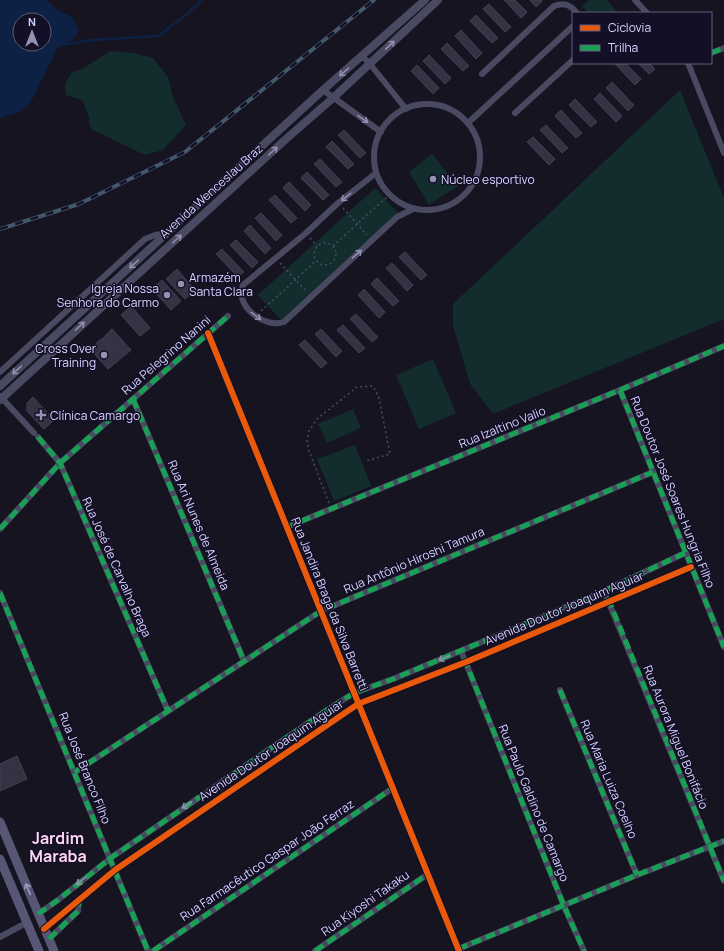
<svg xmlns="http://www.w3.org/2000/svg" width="724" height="951" font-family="Manrope,sans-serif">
	<rect width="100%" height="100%" fill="#161421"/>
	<!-- green -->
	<g fill="#132c2d">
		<polygon points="589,0 607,0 618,13 589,13 582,6"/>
		<polygon points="110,51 133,53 153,58 168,77 173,97 186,125 163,150 145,155 91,129 88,114 82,100 66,95 65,85 71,73 84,68"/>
		<polygon points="680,90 724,198 724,319 493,414 470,384 453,325 453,304"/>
		<polygon points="432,154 458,186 429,205 409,172"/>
		<polygon points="375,188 399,214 282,321 258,295"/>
		<polygon points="433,359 456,413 419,429 396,375"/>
		<polygon points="353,409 361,428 327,443 318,424"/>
		<polygon points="355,445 371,486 334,501 317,459"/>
	</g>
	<!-- water -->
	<path fill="#0d2144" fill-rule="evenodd" d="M 0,0 L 46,0 L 59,11 L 72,17 L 79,31 L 71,41 L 58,47 L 31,102 L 20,112 L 0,118 ZM 20,20 L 44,20 L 44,44 L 20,44 Z"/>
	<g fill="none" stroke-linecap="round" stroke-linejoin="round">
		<!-- stream -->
		<polyline stroke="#0d2144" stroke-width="2.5" points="62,45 93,40 158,36 186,15 202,0"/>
	</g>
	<!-- building -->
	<g fill="#343243" stroke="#433f54">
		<polygon points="504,0 515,0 527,12 521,18"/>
		<polygon points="530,0 541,0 542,1 536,7"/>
		<polygon points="489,4 511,27 505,32 483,9"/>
		<polygon points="476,15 498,38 492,43 470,21"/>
		<polygon points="461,30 482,53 476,59 455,36"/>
		<polygon points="447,43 469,66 463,71 441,49"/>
		<polygon points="429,55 451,78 445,84 423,61"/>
		<polygon points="614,63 625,63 641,79 635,85"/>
		<polygon points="638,63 649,63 655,69 649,74"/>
		<polygon points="417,65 439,88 433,94 411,71"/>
		<polygon points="612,82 634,105 628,111 606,88"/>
		<polygon points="600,93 622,116 616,122 594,99"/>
		<polygon points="575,99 597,122 591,127 569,105"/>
		<polygon points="561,110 582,133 576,138 555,116"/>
		<polygon points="546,125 568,148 562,153 540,130"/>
		<polygon points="344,130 366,153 360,158 338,135"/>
		<polygon points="533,137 555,159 549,165 527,142"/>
		<polygon points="332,141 354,164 348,169 326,147"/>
		<polygon points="320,159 342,182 336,187 314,164"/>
		<polygon points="307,172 329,195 323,200 301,178"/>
		<polygon points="289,182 311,205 305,211 283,188"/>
		<polygon points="275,195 297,218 291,223 269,200"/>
		<polygon points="261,213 282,235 276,241 255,218"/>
		<polygon points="250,225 271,248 265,254 244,231"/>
		<polygon points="236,240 258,262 252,268 230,245"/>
		<polygon points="222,249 244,272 238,277 216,254"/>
		<polygon points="405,252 427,275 421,280 399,257"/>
		<polygon points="392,263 413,285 407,291 386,268"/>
		<polygon points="177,269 195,290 185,299 166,279"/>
		<polygon points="377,278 399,301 393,306 371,284"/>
		<polygon points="162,280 181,301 171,310 152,289"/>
		<polygon points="364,289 385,312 379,318 358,295"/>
		<polygon points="131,306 150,328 140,336 121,315"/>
		<polygon points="356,314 378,337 372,342 350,319"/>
		<polygon points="343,325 365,348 359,353 337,330"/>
		<polygon points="112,329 131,350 120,359 102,339"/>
		<polygon points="321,329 342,351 336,357 315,334"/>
		<polygon points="101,339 119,360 108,369 90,349"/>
		<polygon points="305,340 327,363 321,368 299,345"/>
		<polygon points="33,397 54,420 44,429 27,411 27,403"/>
		<polygon points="17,756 27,779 0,791 0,764"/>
	</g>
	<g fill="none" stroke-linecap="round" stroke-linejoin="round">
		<!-- path -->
		<g stroke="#44505f" stroke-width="1.5" stroke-dasharray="2 3" stroke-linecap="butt">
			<polyline points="343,208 367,235"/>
			<polyline points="310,238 317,246"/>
			<circle cx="325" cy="254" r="11"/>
			<polyline points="333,246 389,195"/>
			<polyline points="280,263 306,291"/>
			<polyline points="261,311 316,261"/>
			<polyline points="329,503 309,451 307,441 309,431 317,419 357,387 373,386 379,398 390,454 366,461"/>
		</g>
		<!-- minor -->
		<g stroke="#4a4962" stroke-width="6">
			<polyline points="635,0 647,13"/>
			<polyline points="711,53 724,48"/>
			<polyline points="362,56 370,64 406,109"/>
			<polyline points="688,63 724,153"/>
			<path d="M 482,74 L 554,6 C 565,2 570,5 577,13"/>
			<polyline points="323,90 381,132"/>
			<circle cx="427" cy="157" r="53"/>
			<polyline points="515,113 573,60"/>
			<polyline points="468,123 573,26"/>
			<path d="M 376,173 L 338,203 L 306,233 L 243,285 C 234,306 265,329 284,322 L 397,217 L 413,209"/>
			<polyline points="208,333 459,951"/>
			<polyline points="0,372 145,239 155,235 167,233"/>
			<polyline points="620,390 724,647"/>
			<polyline points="0,396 34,433"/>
			<polyline points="133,399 244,661"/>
			<polyline points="38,437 60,463 168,711"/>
			<polyline points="287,527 620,390 724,346"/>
			<polyline points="0,529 60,463 228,316"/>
			<polyline points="604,591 724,881"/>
			<polyline points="0,593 148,951"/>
			<polyline points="461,651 564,906 584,951"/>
			<polyline points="560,690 637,875"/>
			<polyline points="75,772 321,611 653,472"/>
			<polyline points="38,914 58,900 112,857 327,710 354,693 393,679 604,591 685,553"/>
			<polyline points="44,929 115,870 358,704 466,662 691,567"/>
			<polyline points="0,937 26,923"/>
			<polyline points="49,939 78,911 79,900"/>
			<polyline points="458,949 637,875 724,841"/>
			<polyline points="153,951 393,788"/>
			<polyline points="315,951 428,874"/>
		</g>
		<!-- tertiary -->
		<g stroke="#4a4962" stroke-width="8">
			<polyline points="0,386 323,90 425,0"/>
			<polyline points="0,400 286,139 333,98 438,0"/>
		</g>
		<!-- secondary -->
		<g stroke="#575674" stroke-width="9">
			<polyline points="0,822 54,951"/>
			<polyline points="0,859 39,951"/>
		</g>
		<!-- rail casing -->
		<g stroke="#43596b" stroke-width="4">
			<polyline id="rail" points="0,229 79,204 185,152 374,0"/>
		</g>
		<!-- rail -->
		<use href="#rail" stroke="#130f26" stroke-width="2.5" stroke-dasharray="8" stroke-linecap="butt"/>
		<!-- quiet -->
		<g stroke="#1a9f57" stroke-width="5" stroke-dasharray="10 5" stroke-linecap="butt">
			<polyline points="711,53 724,48"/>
			<polyline points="620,390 724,647"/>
			<polyline points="133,399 244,661"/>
			<polyline points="38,437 60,463 168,711"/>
			<polyline points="287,527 620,390 724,346"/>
			<polyline points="0,529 60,463 228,316"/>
			<polyline points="0,593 148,951"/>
			<polyline points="608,598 724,881"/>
			<polyline points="464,658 564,906 584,951"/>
			<polyline points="560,690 637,875"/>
			<polyline points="75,772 321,611 653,472"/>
			<polyline points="38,914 58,900 112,857 327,710 354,693 393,679 604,591 685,553"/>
			<polyline points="49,939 78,911 79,900"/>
			<polyline points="458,949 637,875 724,841"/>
			<polyline points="153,951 393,788"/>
			<polyline points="315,951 428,874"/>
		</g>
		<!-- cycleway casing -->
		<g stroke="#130f26" stroke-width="8">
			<g id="cycleway">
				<polyline points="208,333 459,951"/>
				<polyline points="44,929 115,870 358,704 466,662 691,567"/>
			</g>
		</g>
		<!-- cycleway -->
		<use href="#cycleway" stroke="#e8590c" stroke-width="6"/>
	</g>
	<!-- one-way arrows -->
	<defs><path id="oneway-shaft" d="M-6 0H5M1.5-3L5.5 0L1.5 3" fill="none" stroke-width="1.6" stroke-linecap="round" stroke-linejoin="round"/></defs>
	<g stroke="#928eb0">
		<use href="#oneway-shaft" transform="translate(390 45) rotate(-43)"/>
		<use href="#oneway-shaft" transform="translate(344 72) rotate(139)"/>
		<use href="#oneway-shaft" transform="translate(363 119) rotate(35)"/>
		<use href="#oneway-shaft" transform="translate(273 151) rotate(-42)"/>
		<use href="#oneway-shaft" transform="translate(346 197) rotate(142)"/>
		<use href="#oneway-shaft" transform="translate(177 239) rotate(-42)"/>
		<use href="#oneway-shaft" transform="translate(357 254) rotate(-41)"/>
		<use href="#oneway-shaft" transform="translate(134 264) rotate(138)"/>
		<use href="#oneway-shaft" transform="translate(256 316) rotate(36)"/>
		<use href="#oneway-shaft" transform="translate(80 326) rotate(-42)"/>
		<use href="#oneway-shaft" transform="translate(17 370) rotate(138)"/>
		<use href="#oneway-shaft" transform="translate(444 658) rotate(157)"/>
		<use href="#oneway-shaft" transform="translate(187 805) rotate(146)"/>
		<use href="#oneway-shaft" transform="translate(81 881) rotate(141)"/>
	</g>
	<use stroke="#9e9bc0" href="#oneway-shaft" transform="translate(28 889) rotate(-113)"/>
	<!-- markers -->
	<g fill="#9591b1" stroke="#130f26" stroke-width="1.5">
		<circle cx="433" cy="179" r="4"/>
		<circle cx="181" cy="284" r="4"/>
		<circle cx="167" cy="295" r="4"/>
		<circle cx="104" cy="355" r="4"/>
		<path d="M39 409h4v4h4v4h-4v4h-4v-4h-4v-4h4z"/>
	</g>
	<g text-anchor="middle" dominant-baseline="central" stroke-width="3" stroke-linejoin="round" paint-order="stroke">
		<!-- poi labels -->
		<g font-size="12" fill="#d9d4ff" stroke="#130f26" text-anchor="start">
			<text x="441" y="179">Núcleo esportivo</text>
			<text x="189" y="277">Armazém<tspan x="189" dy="14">Santa Clara</tspan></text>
			<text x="159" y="288" text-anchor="end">Igreja Nossa<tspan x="159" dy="14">Senhora do Carmo</tspan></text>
			<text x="96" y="348" text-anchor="end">Cross Over<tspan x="96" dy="14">Training</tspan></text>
			<text x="50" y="415">Clínica Camargo</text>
		</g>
		<!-- street labels -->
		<g font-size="12" fill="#d9d4ff" stroke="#130f26">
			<text transform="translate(211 191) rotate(-42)">Avenida Wenceslau Braz</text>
			<text transform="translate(166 355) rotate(-41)">Rua Pelegrino Nanini</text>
			<text transform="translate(502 427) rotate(-22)">Rua Izaltino Valio</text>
			<text transform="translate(673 492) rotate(68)">Rua Doutor José Soares Hungria Filho</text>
			<text transform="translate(199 525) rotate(67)">Rua Ari Nunes de Almeida</text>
			<text transform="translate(414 560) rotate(-23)">Rua Antônio Hiroshi Tamura</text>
			<text transform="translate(117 567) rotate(66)">Rua José de Carvalho Braga</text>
			<text transform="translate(330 604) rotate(68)">Rua Jandira Braga da Silva Barretti</text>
			<text transform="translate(564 608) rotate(-23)">Avenida Doutor Joaquim Aguiar</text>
			<text transform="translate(676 737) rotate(68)">Rua Aurora Miguel Bonifácio</text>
			<text transform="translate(271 750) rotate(-34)">Avenida Doutor Joaquim Aguiar</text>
			<text transform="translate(85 768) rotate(68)">Rua José Branco Filho</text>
			<text transform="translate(609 779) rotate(67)">Rua Maria Luiza Coelho</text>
			<text transform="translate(534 803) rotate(68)">Rua Paulo Galdino de Camargo</text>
			<text transform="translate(267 860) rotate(-34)">Rua Farmacêutico Gaspar João Ferraz</text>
			<text transform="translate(365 903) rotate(-35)">Rua Kiyoshi Takaku</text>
		</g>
		<!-- district labels -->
		<g font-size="16" font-weight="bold" fill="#ffd6f0" stroke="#130f26">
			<text x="58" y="838">Jardim<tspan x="58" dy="18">Maraba</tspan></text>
		</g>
	</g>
	<!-- legend -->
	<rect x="572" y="12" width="140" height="52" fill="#130f26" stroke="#625e7d"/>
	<rect x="580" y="25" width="20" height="6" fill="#e8590c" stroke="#625e7d"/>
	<text x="608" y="32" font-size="12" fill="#d9d4ff">Ciclovia</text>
	<rect x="580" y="45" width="20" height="6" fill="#1a9f57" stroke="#625e7d"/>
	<text x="608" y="52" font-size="12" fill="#d9d4ff">Trilha</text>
	<!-- north arrow -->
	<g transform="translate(32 32)"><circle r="19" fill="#130f26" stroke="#625e7d"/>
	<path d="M0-3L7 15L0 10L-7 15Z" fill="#9591b1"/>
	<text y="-6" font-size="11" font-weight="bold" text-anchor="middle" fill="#d9d4ff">N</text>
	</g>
</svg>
